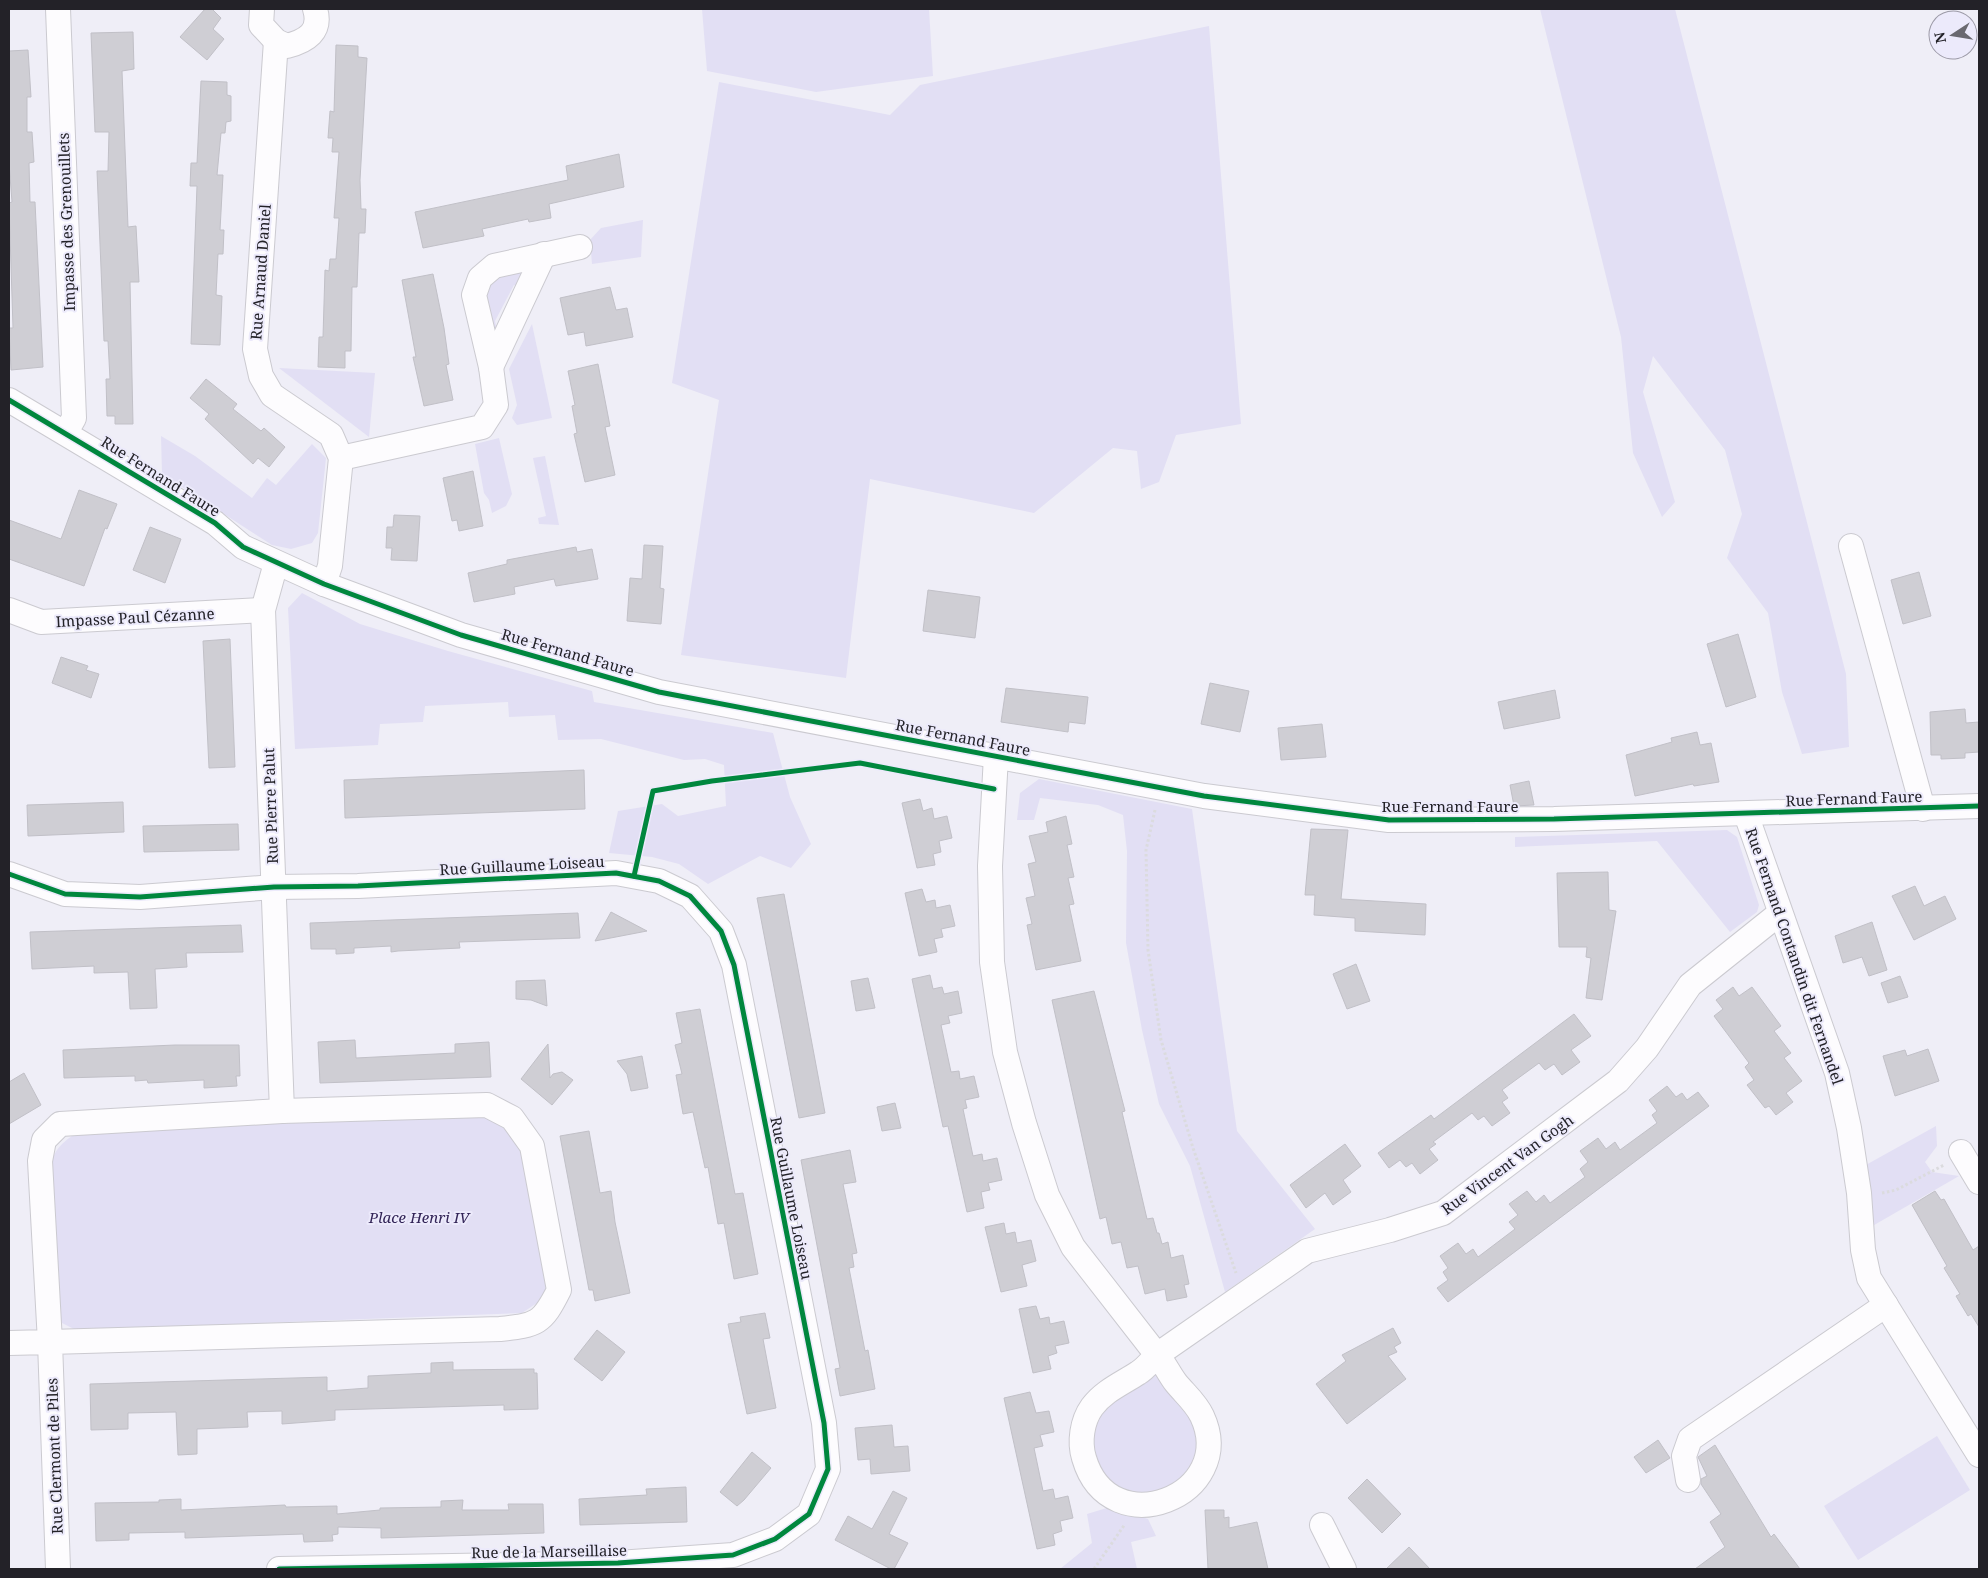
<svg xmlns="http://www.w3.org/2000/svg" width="1988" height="1578" font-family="'Noto Serif',serif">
	<rect width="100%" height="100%" fill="#efeef7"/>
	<!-- green -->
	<g fill="#e2dff4">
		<polygon points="702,9 929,9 933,76 816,92 707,71"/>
		<polygon points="1540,9 1675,9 1846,674 1849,747 1802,754 1782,692 1768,613 1727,558 1742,514 1725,450 1653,356 1643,392 1675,502 1662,517 1633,453 1621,337"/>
		<polygon points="1209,26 1241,424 1176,435 1159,482 1141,489 1137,451 1113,448 1034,513 870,479 846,678 681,655 719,400 672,383 719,82 890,115 920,85"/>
		<polygon points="643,220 641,257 592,264 590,240 601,228"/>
		<polygon points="525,269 523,290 514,285 495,321 498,335 493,346 482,294 495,272"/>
		<polygon points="532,324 552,418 517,425 512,418 517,405 509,369"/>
		<polygon points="279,368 375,373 369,437"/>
		<polygon points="161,436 195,456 252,498 267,478 276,485 312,444 326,458 318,533 312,543 291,549 272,545 162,474"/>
		<polygon points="499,438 512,494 506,506 492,513 489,500 484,493 475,444"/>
		<polygon points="545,456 559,525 539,524 538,518 546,516 533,458"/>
		<polygon points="302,593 360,624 448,651 592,691 594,702 773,733 790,797 811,844 791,868 760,856 708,884 679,864 652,857 609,853 618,811 662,804 678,816 726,806 724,765 705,759 684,760 601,739 558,740 555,715 509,717 508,702 425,706 423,722 380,724 378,745 295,749 288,608"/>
		<polygon points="1039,779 1192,809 1237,1131 1315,1229 1225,1292 1190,1166 1159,1104 1142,1030 1126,943 1127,851 1123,815 1098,805 1040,798 1034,820 1017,820 1020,793"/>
		<polygon points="1727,830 1737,837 1759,905 1757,912 1730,932 1657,841 1515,847 1515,837"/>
		<path d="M 489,1115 L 507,1121 L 521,1142 L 546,1290 L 537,1303 L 522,1313 L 76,1330 L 60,1322 L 49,1168 C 54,1150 62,1142 78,1132 Z"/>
		<polygon points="1936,1126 1937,1146 1925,1162 1932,1172 1959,1176 1869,1228 1864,1166"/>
		<path d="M 1157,1373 C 1176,1399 1203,1423 1195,1458 C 1193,1467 1188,1478 1180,1484 C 1169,1491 1151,1494 1139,1499 L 1104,1480 L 1090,1447 L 1097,1420 L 1116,1399 L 1152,1374 Z"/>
		<polygon points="1937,1436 1970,1490 1858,1560 1824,1506"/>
		<polygon points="1110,1507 1148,1519 1156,1536 1131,1542 1137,1569 1060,1569 1092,1543 1087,1514"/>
	</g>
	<!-- building -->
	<g fill="#cfced4" stroke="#c1c0c7">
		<polygon points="205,9 212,9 221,18 213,29 224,39 207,60 180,37"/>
		<polygon points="133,32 134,69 122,71 128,227 136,226 139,282 130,282 133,424 115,424 115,416 107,416 106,379 110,379 108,341 104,341 97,171 108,171 109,132 95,132 91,33"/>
		<polygon points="336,45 358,46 358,57 367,58 360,180 361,209 366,209 365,233 359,233 357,287 352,287 351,351 345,351 345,368 318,367 319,337 323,337 325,270 329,271 330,259 336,259 339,218 334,218 339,152 332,152 333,138 328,138 330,111 334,112"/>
		<polygon points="28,50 31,97 27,97 27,132 32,132 34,162 29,163 30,202 35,202 43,367 11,370 9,328 13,328 9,203 12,202 9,163 9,51"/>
		<polygon points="201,81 227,82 227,95 231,96 231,121 226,122 225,133 221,133 217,175 223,175 220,230 224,230 223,254 218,254 216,295 222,296 220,345 191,344 197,186 190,186 191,163 197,163"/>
		<polygon points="619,154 624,187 549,204 551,218 529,222 528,219 482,229 484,236 423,248 415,212 568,180 566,166"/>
		<polygon points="433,274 444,328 449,364 446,365 453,400 424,406 413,357 416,357 402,280"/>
		<polygon points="610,287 616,310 627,308 633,337 586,346 584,332 568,335 560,298"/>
		<polygon points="598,364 610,426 605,427 615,475 585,482 574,434 577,433 572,406 575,405 568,371"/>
		<polygon points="206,379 237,404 233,409 261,431 264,428 285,447 269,467 258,458 253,464 205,419 209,414 190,398"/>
		<polygon points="473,471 483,526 459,531 457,520 452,521 443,478"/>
		<polygon points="79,490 117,504 107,529 105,528 84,586 9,559 9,520 61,539"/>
		<polygon points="394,515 420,516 417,561 391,560 392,548 386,548 387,527 393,527"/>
		<polygon points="150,527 181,539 165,583 133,570"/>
		<polygon points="644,545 663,546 660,588 664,589 661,624 627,621 630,578 642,579"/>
		<polygon points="576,547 577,552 592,549 598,579 556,586 554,579 514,587 515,594 474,602 468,573 507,564 507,560"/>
		<polygon points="1919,572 1931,616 1903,624 1891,580"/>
		<polygon points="928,590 980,597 975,638 923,631"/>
		<polygon points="1738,634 1756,697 1726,707 1707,644"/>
		<polygon points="230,639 235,767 209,768 203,641"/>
		<polygon points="61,657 88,666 86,670 99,674 91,698 52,683"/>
		<polygon points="1210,683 1249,691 1240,732 1201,724"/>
		<polygon points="1006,688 1088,697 1085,724 1069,722 1068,732 1001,722"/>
		<polygon points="1555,690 1560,718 1504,729 1498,702"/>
		<polygon points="1965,709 1966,723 1979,722 1979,752 1965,753 1965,758 1941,759 1941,755 1931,755 1930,712"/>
		<polygon points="1322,724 1326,757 1281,760 1278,728"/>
		<polygon points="1697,732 1700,745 1711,743 1719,782 1694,786 1693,784 1635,796 1626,755 1672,742 1671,738"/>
		<polygon points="584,770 585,809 345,818 344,780"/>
		<polygon points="1529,781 1534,805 1514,806 1510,785"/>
		<polygon points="920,799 923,811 932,808 934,819 947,816 952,838 939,841 941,852 933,854 935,865 917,868 902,803"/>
		<polygon points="123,802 124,832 28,836 27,805"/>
		<polygon points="1066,816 1072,844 1067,845 1074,877 1068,878 1074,904 1069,905 1081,961 1036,970 1027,925 1032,924 1026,898 1035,896 1028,864 1036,862 1029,836 1048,832 1046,822"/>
		<polygon points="238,824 239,850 144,852 143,826"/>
		<polygon points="1311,829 1348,830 1341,899 1426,904 1425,935 1355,931 1355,918 1314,915 1315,895 1305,895"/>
		<polygon points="1608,872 1609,910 1616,911 1602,1000 1586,998 1591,958 1586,957 1587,947 1559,947 1557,873"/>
		<polygon points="1915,886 1924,906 1945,896 1956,919 1914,940 1892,896"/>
		<polygon points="922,889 926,902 935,900 936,908 950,905 955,926 941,929 943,937 934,939 937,952 919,956 905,893"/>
		<polygon points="784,894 825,1113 799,1118 757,898"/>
		<polygon points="611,912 647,931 595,941"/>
		<polygon points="578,913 580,938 459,942 460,948 398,951 391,952 391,946 354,948 354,953 336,954 336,949 311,949 310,923"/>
		<polygon points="1872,922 1887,970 1869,976 1862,957 1843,963 1835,936"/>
		<polygon points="241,925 243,952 186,953 187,967 155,969 157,1008 130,1009 128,972 94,973 94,966 32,969 30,932"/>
		<polygon points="1356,964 1370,1001 1347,1009 1333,974"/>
		<polygon points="930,975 933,989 942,987 944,994 958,991 962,1013 948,1016 950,1023 941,1025 951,1072 959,1071 960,1079 974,1076 979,1097 965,1100 967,1108 963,1109 973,1156 982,1154 983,1161 997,1158 1002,1180 988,1183 990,1190 981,1192 984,1208 967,1212 948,1126 943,1127 912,979"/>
		<polygon points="1900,976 1908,997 1888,1003 1881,983"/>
		<polygon points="868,978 875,1008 856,1011 851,981"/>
		<polygon points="545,980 547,1006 531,1000 516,999 516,981"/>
		<polygon points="1733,987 1739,996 1752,987 1781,1026 1774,1031 1791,1053 1784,1058 1802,1081 1786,1093 1793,1102 1776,1115 1769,1106 1765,1108 1747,1085 1754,1080 1745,1067 1749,1063 1714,1016 1723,1009 1716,1000"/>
		<polygon points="1094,991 1125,1111 1122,1112 1147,1219 1153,1218 1157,1233 1159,1233 1162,1244 1168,1242 1171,1258 1183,1255 1189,1284 1184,1285 1187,1297 1167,1301 1165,1289 1145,1294 1138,1266 1127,1268 1121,1242 1112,1244 1106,1217 1100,1219 1052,1000"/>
		<polygon points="700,1009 735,1194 743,1193 758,1274 734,1279 724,1223 718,1224 708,1167 705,1168 693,1112 683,1114 676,1075 682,1074 675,1045 682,1043 676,1013"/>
		<polygon points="1574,1014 1591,1036 1571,1050 1580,1062 1562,1075 1554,1064 1545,1070 1539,1063 1502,1090 1508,1098 1502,1102 1510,1113 1492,1126 1484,1116 1478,1120 1472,1113 1433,1142 1436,1144 1429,1149 1438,1160 1420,1174 1412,1163 1406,1167 1400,1160 1389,1168 1378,1153 1431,1115 1434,1119"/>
		<polygon points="355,1040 356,1058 455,1053 455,1044 489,1042 491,1077 320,1083 318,1042"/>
		<polygon points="548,1044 550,1078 553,1074 562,1072 573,1080 552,1105 521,1079"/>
		<polygon points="175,1045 239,1045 240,1076 236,1076 237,1086 204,1088 204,1080 148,1083 147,1080 135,1081 135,1076 64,1078 63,1050"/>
		<polygon points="1928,1049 1939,1081 1895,1096 1883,1056 1905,1050 1907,1056"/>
		<polygon points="642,1056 648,1088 631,1091 627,1074 617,1061"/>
		<polygon points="24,1073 41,1105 9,1124 9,1082"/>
		<polygon points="1667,1086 1676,1097 1682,1093 1687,1100 1698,1092 1709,1106 1448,1302 1437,1288 1448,1280 1443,1272 1448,1268 1440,1256 1458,1243 1466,1254 1473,1249 1478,1257 1515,1229 1509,1222 1518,1215 1509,1204 1527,1191 1536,1202 1544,1195 1550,1203 1585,1177 1580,1169 1588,1162 1580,1151 1598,1138 1606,1149 1615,1142 1620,1150 1657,1123 1652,1115 1657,1111 1649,1100"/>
		<polygon points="895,1103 901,1128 882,1131 877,1107"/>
		<polygon points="589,1131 600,1193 611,1191 615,1222 630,1293 595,1301 593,1290 589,1290 560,1136"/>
		<polygon points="1345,1144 1361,1166 1343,1180 1351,1192 1333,1205 1325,1193 1306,1208 1290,1185"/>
		<polygon points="850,1150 856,1182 843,1184 857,1253 852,1254 854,1267 849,1268 865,1351 868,1350 875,1389 840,1396 835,1369 840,1368 801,1160"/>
		<polygon points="1935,1191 1941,1200 1944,1199 1973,1250 1979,1246 1979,1327 1971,1314 1968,1316 1956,1296 1960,1294 1944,1268 1947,1266 1912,1205"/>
		<polygon points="1004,1223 1006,1234 1015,1232 1017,1243 1031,1240 1036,1261 1022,1265 1027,1286 1001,1292 985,1227"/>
		<polygon points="1036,1306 1040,1319 1049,1317 1050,1324 1064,1321 1069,1343 1055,1346 1057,1353 1048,1356 1051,1369 1033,1373 1019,1309"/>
		<polygon points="765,1313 770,1338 763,1339 776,1408 747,1414 728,1324 741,1322 740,1317"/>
		<polygon points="1393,1328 1401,1343 1394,1347 1397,1352 1388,1356 1406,1379 1347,1424 1316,1384 1346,1361 1342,1355"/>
		<polygon points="597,1330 625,1352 602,1381 574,1359"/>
		<polygon points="453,1362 453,1370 534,1369 534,1373 537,1373 538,1409 504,1410 504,1405 335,1410 335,1420 282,1424 282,1411 247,1412 248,1427 197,1429 197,1454 178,1455 176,1412 128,1413 128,1429 91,1430 90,1384 327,1377 327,1391 368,1388 368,1376 431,1373 431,1363"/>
		<polygon points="1030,1392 1036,1413 1049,1411 1054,1432 1040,1435 1043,1446 1034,1448 1043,1491 1053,1489 1055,1499 1068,1496 1073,1518 1060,1521 1062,1531 1053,1534 1055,1545 1037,1549 1004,1398"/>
		<polygon points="892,1425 894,1447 908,1446 910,1471 871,1474 870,1459 858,1460 855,1428"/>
		<polygon points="1658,1440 1670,1458 1646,1473 1634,1457"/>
		<polygon points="1715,1445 1771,1537 1774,1534 1800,1569 1695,1569 1725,1547 1710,1522 1721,1514 1701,1484 1701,1479 1707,1476 1698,1457"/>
		<polygon points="752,1452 771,1468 744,1500 737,1506 720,1492"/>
		<polygon points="1367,1479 1401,1514 1382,1533 1348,1498"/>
		<polygon points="686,1487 687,1522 580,1525 579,1499 647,1495 646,1489"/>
		<polygon points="893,1491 907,1498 889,1534 908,1543 894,1569 891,1569 835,1540 848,1516 872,1529"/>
		<polygon points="181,1499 181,1510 285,1505 286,1507 337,1506 337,1514 380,1510 380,1508 441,1507 441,1501 463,1500 462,1510 509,1510 508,1504 543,1504 544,1533 381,1538 381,1528 338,1527 338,1534 332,1535 333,1541 304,1542 303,1534 185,1538 185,1532 129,1533 129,1540 96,1541 95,1503 159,1502 159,1500"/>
		<polygon points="1205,1510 1224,1510 1224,1518 1229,1517 1229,1528 1257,1522 1268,1569 1208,1569"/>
		<polygon points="1409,1547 1430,1569 1386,1569"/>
	</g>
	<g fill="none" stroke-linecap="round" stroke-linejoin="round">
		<!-- minor casing -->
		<g stroke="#cbcad0" stroke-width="26">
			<g id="minor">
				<polyline points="58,9 74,418 66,432"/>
				<path d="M 262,9 L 261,25 L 276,41 L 287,46 C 306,41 322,32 315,9"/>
				<polyline points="276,41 255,349 261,376 272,395 331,435 341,458 330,566 324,584"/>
				<polyline points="491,367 544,254"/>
				<polyline points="9,400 215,523 243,547 324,584 461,635 659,692 1204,796 1389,820 1554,819 1979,806"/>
				<polyline points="341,458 482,427 496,405 491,367 474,295 480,278 494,266 580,247"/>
				<polyline points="1851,546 1923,809"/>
				<polyline points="276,563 263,610 282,1111"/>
				<polyline points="9,610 41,622 263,610"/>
				<polyline points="996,756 990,866 992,962 1005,1052 1024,1123 1047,1195 1073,1247 1157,1355 1307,1251 1390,1230 1443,1213 1618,1081 1647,1048 1690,985 1780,913"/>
				<polyline points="1746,814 1837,1073 1849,1128 1859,1193 1863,1250 1869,1278 1979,1455"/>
				<polyline points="9,874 65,894 140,897 274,887 358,886 616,873 659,881 690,896 721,931 734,965 824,1423 828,1469 809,1514 775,1539 733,1555 618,1563 279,1569"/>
				<polyline points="1961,1152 1979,1182"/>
				<path d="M 9,1343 L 50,1342 L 500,1329 C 537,1325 542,1324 559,1290 L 532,1146 L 512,1118 L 487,1105 L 282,1111 L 60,1124 L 44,1140 L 40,1161 L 50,1342 L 58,1569"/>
				<path d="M 1157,1355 C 1165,1364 1169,1374 1176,1383 C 1185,1394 1196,1403 1202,1416 C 1239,1495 1110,1547 1084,1458 C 1079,1442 1082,1421 1092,1407 C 1104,1391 1121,1384 1138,1373 C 1145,1369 1151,1361 1157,1355 Z"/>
				<polyline points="1688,1480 1684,1456 1690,1439 1886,1305"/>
				<polyline points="1322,1525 1344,1569"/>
			</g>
		</g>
		<!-- path -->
		<g stroke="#dbdbde" stroke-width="3" stroke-dasharray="2.5 2.5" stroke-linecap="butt">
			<polyline points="1155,810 1146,850 1148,950 1161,1040 1193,1148 1236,1273"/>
			<polyline points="1882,1193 1896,1190 1944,1165"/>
			<polyline points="1094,1569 1125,1524"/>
		</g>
		<!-- minor -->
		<use href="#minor" stroke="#fdfcfe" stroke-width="24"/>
		<!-- cycleway casing -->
		<g stroke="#eceafb" stroke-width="8">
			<g id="cycleway">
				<polyline points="9,400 215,523 243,547 324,584 461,635 659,692 1204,796 1389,820 1554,819 1979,806"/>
				<polyline points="9,874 65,894 140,897 274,887 358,886 616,873 659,881 690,896 721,931 734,965 824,1423 828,1469 809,1514 775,1539 733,1555 618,1563 279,1569"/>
				<polyline points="634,876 653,791 712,781 860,763 994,789"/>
			</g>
		</g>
		<!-- cycleway -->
		<use href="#cycleway" stroke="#00873e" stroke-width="5"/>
	</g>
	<g text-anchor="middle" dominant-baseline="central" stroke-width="4" stroke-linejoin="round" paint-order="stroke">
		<!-- street labels -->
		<g font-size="15" fill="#232228" stroke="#eceafb">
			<text transform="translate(66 222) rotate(-92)">Impasse des Grenouillets</text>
			<text transform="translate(260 272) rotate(-86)">Rue Arnaud Daniel</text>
			<text transform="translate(161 476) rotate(32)">Rue Fernand Faure</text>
			<text transform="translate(135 617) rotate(-3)">Impasse Paul Cézanne</text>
			<text transform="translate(568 652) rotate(16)">Rue Fernand Faure</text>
			<text transform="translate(963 737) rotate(11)">Rue Fernand Faure</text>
			<text transform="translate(1854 798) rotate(-2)">Rue Fernand Faure</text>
			<text transform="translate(270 806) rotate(-92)">Rue Pierre Palut</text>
			<text x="1450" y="806">Rue Fernand Faure</text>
			<text transform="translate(522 865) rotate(-3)">Rue Guillaume Loiseau</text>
			<text transform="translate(1795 956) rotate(71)">Rue Fernand Contandin dit Fernandel</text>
			<text transform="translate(1507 1164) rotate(-36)">Rue Vincent Van Gogh</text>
			<text transform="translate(792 1198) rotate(79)">Rue Guillaume Loiseau</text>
			<text transform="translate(54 1456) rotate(-92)">Rue Clermont de Piles</text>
			<text transform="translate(549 1551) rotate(-1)">Rue de la Marseillaise</text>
		</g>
		<!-- park labels -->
		<g font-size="15" font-style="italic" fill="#322457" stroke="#eceafb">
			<text x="419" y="1217">Place Henri IV</text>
		</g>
	</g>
	<!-- border -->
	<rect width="1988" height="1578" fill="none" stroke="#232228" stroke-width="20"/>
	<!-- north arrow -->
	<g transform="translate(1953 35) rotate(258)"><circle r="24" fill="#eceafb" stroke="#9c9aa7"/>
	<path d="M0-4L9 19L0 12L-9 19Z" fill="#6a6970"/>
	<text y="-8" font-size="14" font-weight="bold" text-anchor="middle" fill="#232228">N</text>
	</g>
</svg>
